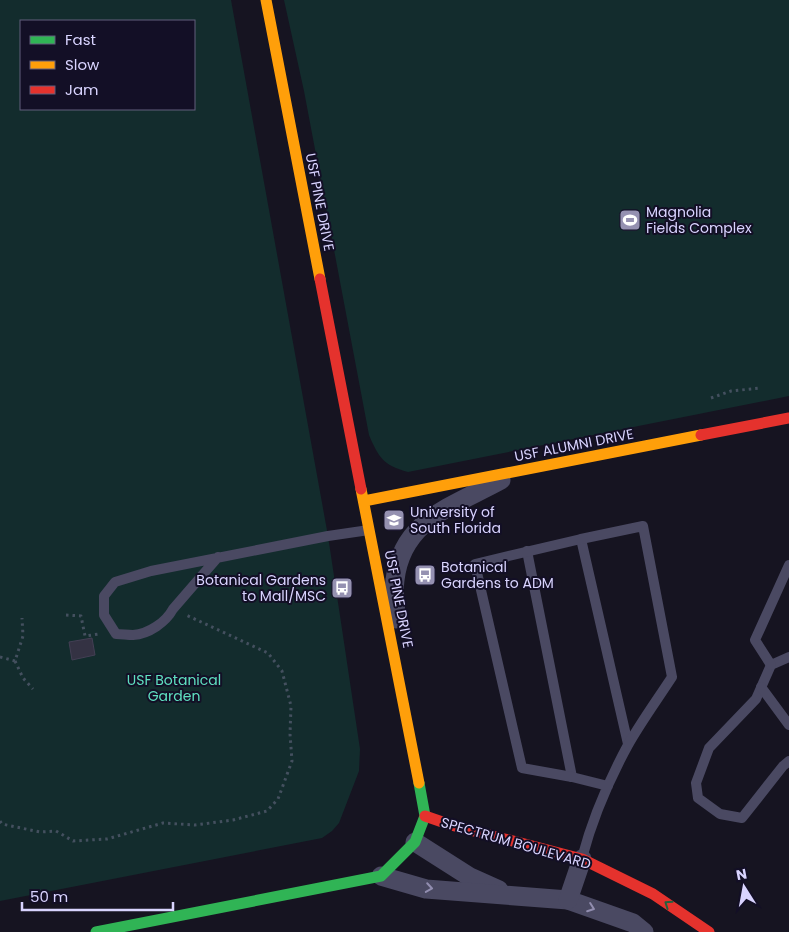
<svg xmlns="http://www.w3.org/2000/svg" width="789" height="932" font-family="Poppins,sans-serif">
	<rect width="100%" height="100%" fill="#161421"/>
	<!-- green -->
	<g fill="#132c2d" fill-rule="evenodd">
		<path d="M 0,0 L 231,0 L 328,536 L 360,749 L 359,771 L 339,823 L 332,831 L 322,838 L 0,901 ZM 21,21 L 194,21 L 194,109 L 21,109 Z"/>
		<path d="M 284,0 L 789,0 L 789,396 L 408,472 C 383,465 379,458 369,435 L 304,91 Z"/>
	</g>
	<!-- building -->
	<polygon fill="#343243" stroke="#433f54" points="92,638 95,655 72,660 69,642"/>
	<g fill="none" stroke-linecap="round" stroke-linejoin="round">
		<!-- path -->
		<g stroke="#44505f" stroke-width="3" stroke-dasharray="2.5 4" stroke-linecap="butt">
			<polyline points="711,398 731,391 761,388"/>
			<polyline points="66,615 81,616 85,636 99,634"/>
			<polyline points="0,657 15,661 23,636 22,618"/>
			<polyline points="15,661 23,678 33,689"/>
			<polyline points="0,821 2,824 40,832 56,831 73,841 107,839 163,823 195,825 233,820 267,811 278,799 292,761 290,734 291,706 282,671 268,653 186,615"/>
		</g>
		<!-- lane -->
		<g stroke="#4a4962" stroke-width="10">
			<polyline points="581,539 628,744"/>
			<polyline points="527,551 572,777"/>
			<path d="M 218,557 L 173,609 C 166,622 149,634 133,635 C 127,635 122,634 116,634 L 104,615 L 104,596 L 115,582 L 151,571 L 328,536 L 369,530"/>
			<polyline points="789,657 771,665 756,699 709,748 696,783 698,798 720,814 742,818 783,766 789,761"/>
			<polyline points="771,665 755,640 789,565"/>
			<polyline points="761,687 789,725"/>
			<path d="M 582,858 C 592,820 609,780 628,745 C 641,722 657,700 672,677 L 643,526 L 581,539 L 475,564 L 522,768 L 572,777 L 608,786"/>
		</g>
		<!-- street -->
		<g stroke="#4a4962" stroke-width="19">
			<path d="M 396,619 C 396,606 393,593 395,580 C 402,519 454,506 501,480"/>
			<polyline points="415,842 470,877 499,890"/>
			<polyline points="381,876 426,889 568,900 633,923 644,932"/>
			<polyline points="568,900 582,859"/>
		</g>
		<!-- fast -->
		<polyline stroke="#30b455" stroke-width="11" points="96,932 381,876 415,842 425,816 419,783"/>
		<!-- slow -->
		<g stroke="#ff9f0a" stroke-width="11">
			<polyline points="266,0 320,279"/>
			<polyline points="361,489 419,783"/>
			<polyline points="364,501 701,435"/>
		</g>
		<!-- jam -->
		<g stroke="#e5322d" stroke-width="11">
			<polyline points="320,279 361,489"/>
			<polyline points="701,435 789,418"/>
			<polyline points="425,816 451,825 582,859 653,894 709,932"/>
		</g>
	</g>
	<!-- one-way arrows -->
	<defs><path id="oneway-chevron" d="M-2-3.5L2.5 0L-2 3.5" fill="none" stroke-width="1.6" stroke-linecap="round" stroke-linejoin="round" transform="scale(1.25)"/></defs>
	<g stroke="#928eb0">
		<use href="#oneway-chevron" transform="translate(429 888) rotate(9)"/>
		<use href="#oneway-chevron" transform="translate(591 908) rotate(20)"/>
	</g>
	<use stroke="#22623e" href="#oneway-chevron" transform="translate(668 904) rotate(-145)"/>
	<!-- icons -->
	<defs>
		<g id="stadium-square" transform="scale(1.125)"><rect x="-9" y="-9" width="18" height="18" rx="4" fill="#9591b1" stroke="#130f26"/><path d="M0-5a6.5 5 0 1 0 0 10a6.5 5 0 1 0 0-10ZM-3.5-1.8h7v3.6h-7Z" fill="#fff"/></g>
		<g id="university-square" transform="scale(1.125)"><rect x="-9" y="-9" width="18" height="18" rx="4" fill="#9591b1" stroke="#130f26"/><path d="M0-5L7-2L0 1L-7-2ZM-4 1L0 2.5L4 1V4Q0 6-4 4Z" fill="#fff"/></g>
		<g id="bus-square" transform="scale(1.125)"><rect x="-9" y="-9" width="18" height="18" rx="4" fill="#9591b1" stroke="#130f26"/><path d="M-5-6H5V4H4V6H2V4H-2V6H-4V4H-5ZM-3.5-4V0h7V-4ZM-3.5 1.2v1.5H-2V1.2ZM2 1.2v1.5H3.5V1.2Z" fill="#fff"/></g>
	</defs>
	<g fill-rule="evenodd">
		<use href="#stadium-square" x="630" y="220"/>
		<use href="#university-square" x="394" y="520"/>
		<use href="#bus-square" x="425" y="575"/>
		<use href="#bus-square" x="342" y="588"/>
	</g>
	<g text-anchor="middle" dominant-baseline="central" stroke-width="4" stroke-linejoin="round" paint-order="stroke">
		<!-- street labels -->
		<g font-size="14" fill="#d9d4ff" stroke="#130f26">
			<text transform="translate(320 202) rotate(79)">USF PINE DRIVE</text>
			<text transform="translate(574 445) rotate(-11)">USF ALUMNI DRIVE</text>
			<text transform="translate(399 599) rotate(79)">USF PINE DRIVE</text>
			<text transform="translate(516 843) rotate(16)">SPECTRUM BOULEVARD</text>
		</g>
		<!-- poi labels -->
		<g font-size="14" fill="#d9d4ff" stroke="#130f26" text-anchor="start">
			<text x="646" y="212">Magnolia<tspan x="646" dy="16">Fields Complex</tspan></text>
			<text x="410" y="512">University of<tspan x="410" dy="16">South Florida</tspan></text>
			<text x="441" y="567">Botanical<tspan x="441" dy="16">Gardens to ADM</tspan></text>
			<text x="326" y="580" text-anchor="end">Botanical Gardens<tspan x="326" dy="16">to Mall/MSC</tspan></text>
		</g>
		<!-- park labels -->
		<g font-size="14" fill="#5fe0c0" stroke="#130f26">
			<text x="174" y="680">USF Botanical<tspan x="174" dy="16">Garden</tspan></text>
		</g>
	</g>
	<!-- legend -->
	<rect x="20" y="20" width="175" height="90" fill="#130f26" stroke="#625e7d"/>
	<rect x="30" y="36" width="25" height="8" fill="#30b455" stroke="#625e7d"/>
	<text x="65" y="45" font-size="15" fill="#d9d4ff">Fast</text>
	<rect x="30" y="61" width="25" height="8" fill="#ff9f0a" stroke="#625e7d"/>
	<text x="65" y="70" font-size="15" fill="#d9d4ff">Slow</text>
	<rect x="30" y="86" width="25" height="8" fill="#e5322d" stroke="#625e7d"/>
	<text x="65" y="95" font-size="15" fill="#d9d4ff">Jam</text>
	<!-- north arrow -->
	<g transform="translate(744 887) rotate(349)" stroke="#130f26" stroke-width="4" paint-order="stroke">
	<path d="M0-4L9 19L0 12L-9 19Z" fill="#d9d4ff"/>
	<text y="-8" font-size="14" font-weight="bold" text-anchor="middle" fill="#d9d4ff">N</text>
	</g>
	<!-- scale -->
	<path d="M22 902v8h151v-8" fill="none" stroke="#d9d4ff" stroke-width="2.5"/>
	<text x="30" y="902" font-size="15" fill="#d9d4ff" stroke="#130f26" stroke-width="4" paint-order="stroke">50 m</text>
</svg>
